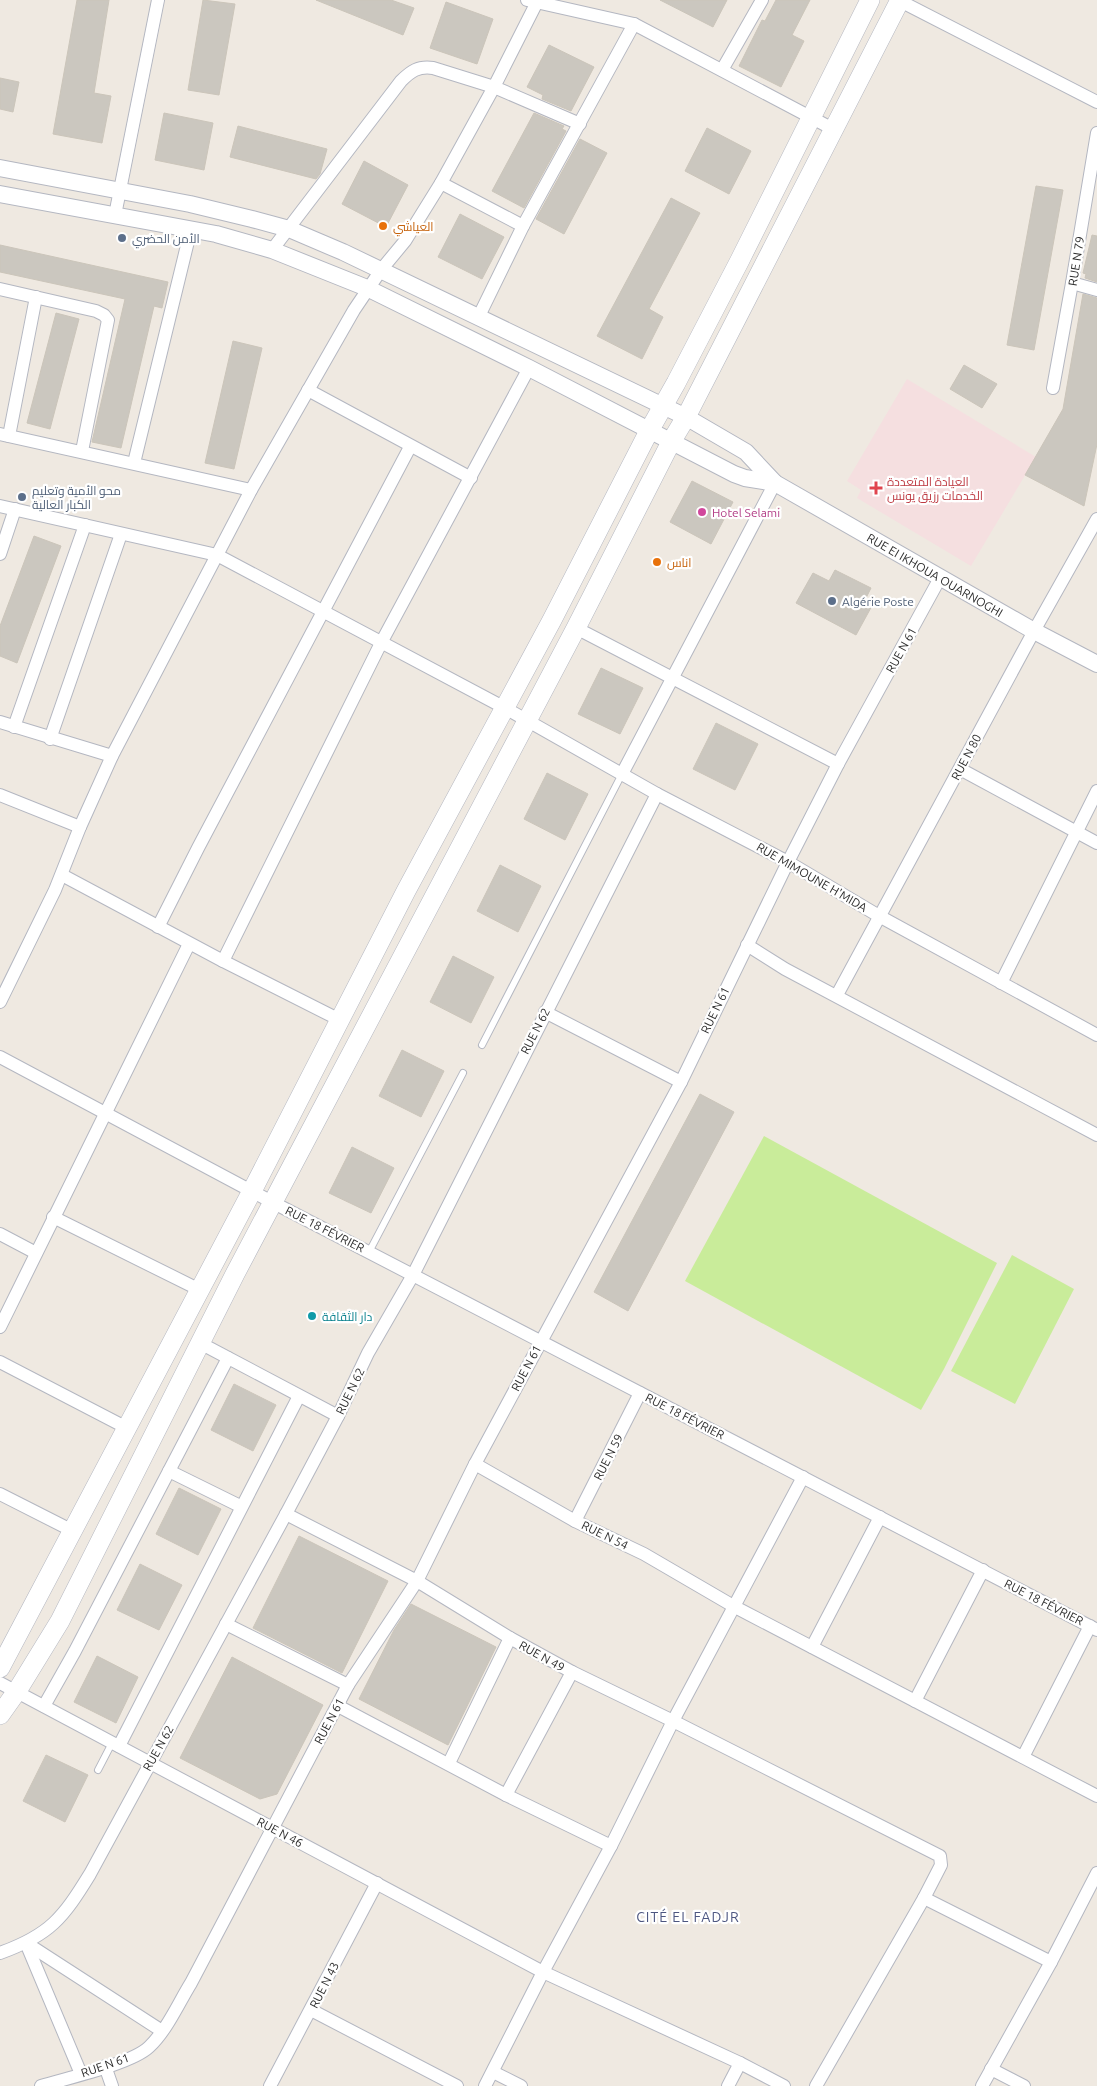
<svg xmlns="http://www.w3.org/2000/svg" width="1097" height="2086" font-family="Ubuntu,Cairo,sans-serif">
	<rect width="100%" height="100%" fill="#efe9e1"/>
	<!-- medical -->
	<polygon fill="#f5dfe0" points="907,379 1036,457 971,566 857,498 861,490 847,481"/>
	<!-- pitch -->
	<g fill="#c9ec9a">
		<polygon points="764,1136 997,1263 944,1369 921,1410 685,1281"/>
		<polygon points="1012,1255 1074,1289 1015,1404 951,1371"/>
	</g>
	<!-- building -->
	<g fill="#cbc7bf" stroke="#cbc5ba">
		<polygon points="77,0 109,0 94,93 111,96 102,143 53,134"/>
		<polygon points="203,0 235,4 219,95 188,90"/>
		<polygon points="316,0 391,0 414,8 403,35"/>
		<polygon points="660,0 727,0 713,27"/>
		<polygon points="776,0 810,0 792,35 804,41 781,87 739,66 762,20 765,21"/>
		<polygon points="446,2 493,19 477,64 430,48"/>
		<polygon points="549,45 594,67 571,111 542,99 543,95 527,87"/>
		<polygon points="0,78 19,82 13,112 0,109"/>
		<polygon points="164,113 213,123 204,170 155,160"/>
		<polygon points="534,113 564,126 562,129 566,131 524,208 492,191"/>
		<polygon points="238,126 327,149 320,174 316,179 230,157"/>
		<polygon points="707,128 751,151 729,194 685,171"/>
		<polygon points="580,139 607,153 564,234 536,219"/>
		<polygon points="364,161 408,185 386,227 342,204"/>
		<polygon points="1036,186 1063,190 1034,350 1007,345"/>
		<polygon points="671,198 700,213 649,309 663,317 642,359 597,336"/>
		<polygon points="460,214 504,237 482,279 438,257"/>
		<polygon points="1092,235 1097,236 1097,282 1085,278 1086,274 1083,273"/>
		<polygon points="0,245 168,282 162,308 154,306 121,448 92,442 125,299 0,272"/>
		<polygon points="1083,294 1097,298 1097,444 1084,506 1025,475 1063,409"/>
		<polygon points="56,313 79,319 50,429 27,423"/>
		<polygon points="233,341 262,348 234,469 205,463"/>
		<polygon points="964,365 997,384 982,408 950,389"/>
		<polygon points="692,481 733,502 711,544 670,522"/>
		<polygon points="34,536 61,546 17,663 0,656 0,626"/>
		<polygon points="835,570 871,588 865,600 873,604 856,635 796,603 813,573 829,581"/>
		<polygon points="601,668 643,688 620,734 578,714"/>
		<polygon points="716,723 758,744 735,790 693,769"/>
		<polygon points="547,773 588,794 565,840 524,819"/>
		<polygon points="500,865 541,886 518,932 477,911"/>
		<polygon points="453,956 494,977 471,1023 430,1002"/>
		<polygon points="402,1050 444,1071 421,1117 379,1096"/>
		<polygon points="700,1094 734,1112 628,1311 594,1292"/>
		<polygon points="352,1147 394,1168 371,1213 329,1193"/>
		<polygon points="234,1384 276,1405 253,1451 211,1430"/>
		<polygon points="179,1488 221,1509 198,1555 156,1534"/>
		<polygon points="299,1536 388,1581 342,1673 253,1628"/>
		<polygon points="140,1564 182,1585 159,1630 117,1610"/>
		<polygon points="411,1604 496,1647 448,1745 359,1699 394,1630"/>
		<polygon points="97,1656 138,1677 116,1723 74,1702"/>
		<polygon points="232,1657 323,1705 277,1794 260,1799 180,1758"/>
		<polygon points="46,1755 88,1775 65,1822 23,1801"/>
	</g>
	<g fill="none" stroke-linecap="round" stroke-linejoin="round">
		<!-- service casing -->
		<g stroke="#b4b7c1" stroke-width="8">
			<g id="service">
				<polyline points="482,1045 622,774"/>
				<polyline points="369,1252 463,1073"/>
				<polyline points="98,1770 112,1743"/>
			</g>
		</g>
		<!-- minor casing -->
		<g stroke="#b4b7c1" stroke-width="14">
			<g id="minor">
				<polyline points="527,0 634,24 833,129"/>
				<polyline points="900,1 1097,102"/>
				<polyline points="722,70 762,0"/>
				<polyline points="441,183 523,226"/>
				<polyline points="115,215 158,0"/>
				<path d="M 272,250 L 401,81 C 411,71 418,66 433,68 L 494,87 L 580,124"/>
				<polyline points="1072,283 1097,290"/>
				<polyline points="0,289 96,311 104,315 108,320 82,451"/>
				<polyline points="478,318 523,226 634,24"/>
				<polyline points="1053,388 1072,283 1097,133"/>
				<polyline points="308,390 471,478"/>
				<polyline points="0,434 251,490"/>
				<polyline points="9,436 36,297"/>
				<polyline points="134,463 191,229"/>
				<polyline points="0,506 217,555 505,708 657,794 788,862 879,916 1097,1035"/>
				<polyline points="0,554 15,509"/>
				<polyline points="576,628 838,764"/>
				<polyline points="0,722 112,756"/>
				<polyline points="14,727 85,525"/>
				<polyline points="50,739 121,534"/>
				<polyline points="960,769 1097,843"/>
				<polyline points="622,774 775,483"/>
				<polyline points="0,795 80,827"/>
				<polyline points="62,875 223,961 340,1020"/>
				<polyline points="158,927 198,848 410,447"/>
				<polyline points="747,945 785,969 1097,1135"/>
				<polyline points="223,961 381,643 529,368"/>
				<polyline points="1001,983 1097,791"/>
				<polyline points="837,995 1034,631 1097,519"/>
				<polyline points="0,1002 55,890 80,827 112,756 251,490 354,310 381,270 405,241 441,183 494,87 538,0"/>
				<polyline points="545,1012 681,1082"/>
				<polyline points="0,1057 272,1202 1097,1630"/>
				<polyline points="53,1217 200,1290"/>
				<polyline points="0,1234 36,1253"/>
				<polyline points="0,1327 189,944"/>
				<polyline points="200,1343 338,1416"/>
				<polyline points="0,1362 127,1428"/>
				<polyline points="475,1464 575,1521 644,1554 735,1607 1097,1796"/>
				<polyline points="169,1471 240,1506"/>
				<polyline points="0,1494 73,1531"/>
				<polyline points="286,1514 417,1581 510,1638 572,1672 673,1721 940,1856 941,1865 924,1898 816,2086"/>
				<polyline points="575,1521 640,1393"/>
				<polyline points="226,1624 348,1685"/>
				<polyline points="812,1647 880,1517"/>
				<polyline points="0,1683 543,1972 740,2063 784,2086"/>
				<polyline points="915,1701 983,1570"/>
				<polyline points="44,1706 75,1651 228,1358"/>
				<polyline points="338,1706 506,1795 611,1846"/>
				<polyline points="119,1746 299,1396"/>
				<polyline points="1023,1757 1090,1626"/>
				<polyline points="449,1763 510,1638"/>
				<polyline points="506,1795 572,1672"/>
				<polyline points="924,1898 1051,1962"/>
				<polyline points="26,1943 162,2031"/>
				<polyline points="26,1943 81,2074"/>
				<path d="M 0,1953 C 50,1935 63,1918 90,1874 L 286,1514 L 338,1416 L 368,1353 L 413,1275 L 657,794"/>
				<polyline points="311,2010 457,2086"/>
				<polyline points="105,2066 112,2086"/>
				<polyline points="991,2069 1024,2086"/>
				<polyline points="493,2072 521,2086"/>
				<path d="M 41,2086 C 67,2078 131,2064 149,2047 C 167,2030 178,2004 191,1983 L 348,1685 L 417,1581 L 475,1464 L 681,1082 L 788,862 L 838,764 L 940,578"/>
				<polyline points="270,2086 377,1883"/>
				<polyline points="485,2086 543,1972 611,1846 673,1721 803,1477"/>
				<polyline points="728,2086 740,2063"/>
				<polyline points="982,2086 1051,1962 1097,1873"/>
			</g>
		</g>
		<!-- tertiary casing -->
		<g stroke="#b4b7c1" stroke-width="18">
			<g id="tertiary">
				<polyline points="0,168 190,204 252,219 289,229 343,252 686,417 746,452 775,483 1034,631 1097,664"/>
				<polyline points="0,194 216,234 272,250 367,288 529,368 734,474 745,478 775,483"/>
			</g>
		</g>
		<!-- secondary casing -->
		<g stroke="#b4b7c1" stroke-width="20">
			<g id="secondary">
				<polyline points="0,1668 252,1191 406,891 552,620 649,431 676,383 740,260 870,0"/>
				<polyline points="0,1715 17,1691 60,1621 235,1274 576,628 671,442 686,417 900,0"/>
			</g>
		</g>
		<!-- service -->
		<use href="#service" stroke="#fff" stroke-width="6"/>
		<!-- minor -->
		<use href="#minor" stroke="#fff" stroke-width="12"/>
		<!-- tertiary -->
		<use href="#tertiary" stroke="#fff" stroke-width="16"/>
		<!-- secondary -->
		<use href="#secondary" stroke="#fff" stroke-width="19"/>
	</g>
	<!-- markers -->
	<g fill="#e8710a" stroke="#fff" stroke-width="2">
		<circle cx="383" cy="226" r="5"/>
		<circle cx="657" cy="562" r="5"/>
	</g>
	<g fill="#5c6f8a" stroke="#fff" stroke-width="2">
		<circle cx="122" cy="238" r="5"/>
		<circle cx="22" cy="497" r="5"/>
		<circle cx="832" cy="601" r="5"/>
	</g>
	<path fill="#e0444e" stroke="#fff" stroke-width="2" d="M873.5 480.5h5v5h5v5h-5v5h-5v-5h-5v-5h5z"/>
	<circle fill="#d1479c" stroke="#fff" stroke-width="2" cx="702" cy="512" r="5"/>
	<circle fill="#0f9aa8" stroke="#fff" stroke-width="2" cx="312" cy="1316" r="5"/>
	<g text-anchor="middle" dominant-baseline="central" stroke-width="4.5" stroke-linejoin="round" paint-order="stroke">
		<!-- food labels -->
		<g font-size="12" fill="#c56008" stroke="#fff" text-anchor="start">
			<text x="393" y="226">العياشي</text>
			<text x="667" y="562">اناس</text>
		</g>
		<!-- service labels -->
		<g font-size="12" fill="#4e5e75" stroke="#fff" text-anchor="start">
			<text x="132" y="238">الأمن الحضري</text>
			<text x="32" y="490">محو الأمية وتعليم<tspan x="32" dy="14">الكبار العالية</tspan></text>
			<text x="842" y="601">Algérie Poste</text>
		</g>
		<!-- street labels -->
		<g font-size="12" fill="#2e2e2e" stroke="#fff">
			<text transform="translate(1076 261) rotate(-81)">RUE N 79</text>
			<text transform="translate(935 575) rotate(30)">RUE EI IKHOUA OUARNOGHI</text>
			<text transform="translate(901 650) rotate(-61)">RUE N 61</text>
			<text transform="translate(966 757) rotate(-62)">RUE N 80</text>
			<text transform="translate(812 877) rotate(30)">RUE MIMOUNE H'MIDA</text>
			<text transform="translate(715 1010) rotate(-64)">RUE N 61</text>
			<text transform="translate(535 1031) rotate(-63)">RUE N 62</text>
			<text transform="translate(325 1229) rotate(27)">RUE 18 FÉVRIER</text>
			<text transform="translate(526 1368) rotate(-62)">RUE N 61</text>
			<text transform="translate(350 1391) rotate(-64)">RUE N 62</text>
			<text transform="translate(685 1416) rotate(27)">RUE 18 FÉVRIER</text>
			<text transform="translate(608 1457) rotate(-63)">RUE N 59</text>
			<text transform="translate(605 1535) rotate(26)">RUE N 54</text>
			<text transform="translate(1044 1602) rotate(27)">RUE 18 FÉVRIER</text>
			<text transform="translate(542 1656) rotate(29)">RUE N 49</text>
			<text transform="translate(329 1721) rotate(-62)">RUE N 61</text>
			<text transform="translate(158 1748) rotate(-61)">RUE N 62</text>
			<text transform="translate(280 1832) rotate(28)">RUE N 46</text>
			<text transform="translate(324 1985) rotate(-63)">RUE N 43</text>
			<text transform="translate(105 2065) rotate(-19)">RUE N 61</text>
		</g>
		<!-- health labels -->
		<g font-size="12" fill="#be3a42" stroke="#fff" text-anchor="start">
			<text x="887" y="481">العيادة المتعددة<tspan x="887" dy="14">الخدمات رزيق يونس</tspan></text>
		</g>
		<!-- hotel labels -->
		<g font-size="12" fill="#b23c85" stroke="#fff" text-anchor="start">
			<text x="712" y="512">Hotel Selami</text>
		</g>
		<!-- culture labels -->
		<g font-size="12" fill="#0d838f" stroke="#fff" text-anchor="start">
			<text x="322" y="1316">دار الثقافة</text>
		</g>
		<!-- neighbourhood labels -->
		<g font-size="14" letter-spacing="1" fill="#4d5680" stroke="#fff">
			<text x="688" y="1917">CITÉ EL FADJR</text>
		</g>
	</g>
</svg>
